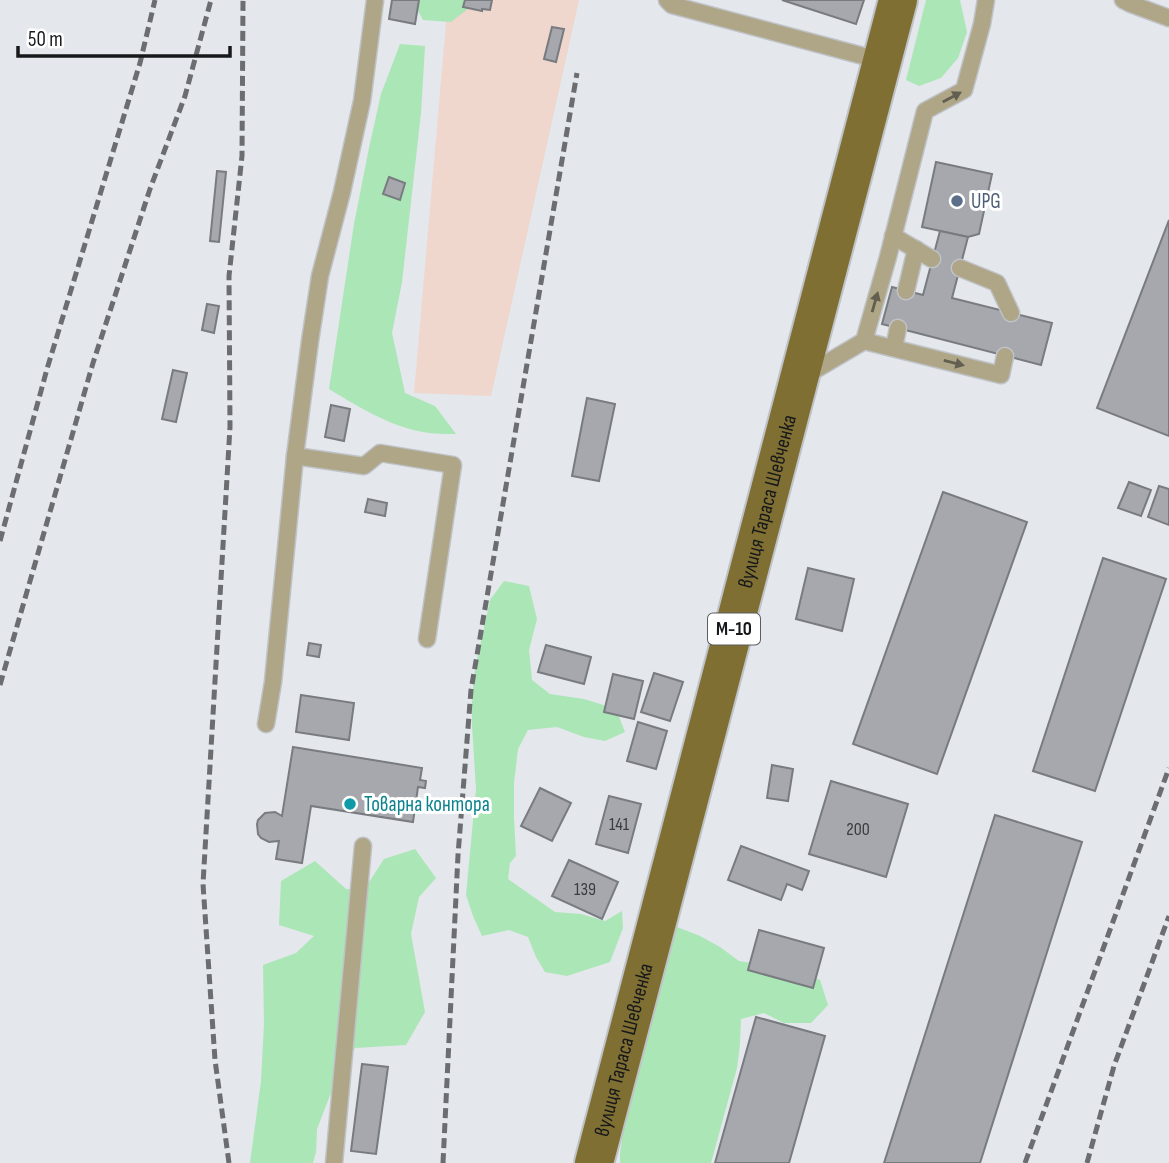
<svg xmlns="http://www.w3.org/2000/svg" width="1169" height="1163" font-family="'Sofia Sans Condensed',sans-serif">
	<rect width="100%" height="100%" fill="#e4e7ec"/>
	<!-- industrial -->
	<polygon fill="#f0d7ce" points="448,0 579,0 491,396 414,393"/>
	<!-- green -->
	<g fill="#abe6b6">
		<polygon points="412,0 467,0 469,8 451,22 423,20"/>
		<polygon points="926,0 960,0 967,32 958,58 941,78 919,86 906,80"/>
		<path d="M 400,44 L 425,46 L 421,113 L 402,282 L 392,333 L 405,393 L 435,406 L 456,434 C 445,434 434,434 423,432 C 389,426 359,407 329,389 L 354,224 L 369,148 L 381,94 Z"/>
		<polygon points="504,581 529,586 537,619 529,650 532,680 550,694 584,699 616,709 625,732 605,741 584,737 557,727 528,730 518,749 514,783 514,818 516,856 510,863 508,879 555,912 581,914 605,921 622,911 623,928 610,962 567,976 545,972 536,957 528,937 509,930 482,936 473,916 466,895 476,789 472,725 472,702 475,669 490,600"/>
		<polygon points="415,849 436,878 419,897 411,934 425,1012 406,1045 355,1048 334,1085 317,1129 316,1152 313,1163 250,1163 261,1081 264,1024 263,965 296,953 314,936 279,925 281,881 315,861 346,889 364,890 384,859"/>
		<polygon points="677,927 700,936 720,947 739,961 795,970 820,980 828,1005 811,1023 784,1023 764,1013 741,1019 740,1044 737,1068 711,1163 620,1163 620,1154 623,1131 631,1089 669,950"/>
	</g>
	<!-- building -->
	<g fill="#a6a8ad" stroke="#787b7f" stroke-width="2">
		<polygon points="392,0 419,0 415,24 389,19"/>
		<polygon points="465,0 492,0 490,10 482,9 482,11 463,7"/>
		<polygon points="782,0 864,0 856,24"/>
		<polygon points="552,27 564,29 556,62 544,59"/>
		<polygon points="936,162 992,174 979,234 968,237 922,227"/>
		<polygon points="217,171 226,172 219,242 210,241"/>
		<polygon points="389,177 405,183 400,200 383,194"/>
		<polygon points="1169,220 1169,436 1097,408"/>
		<polygon points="940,231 968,237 952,298 1052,323 1041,365 882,324 892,287 923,295"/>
		<polygon points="207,304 219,306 214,333 202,330"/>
		<polygon points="173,370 187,373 176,422 162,419"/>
		<polygon points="587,398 615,404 599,481 572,476"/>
		<polygon points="331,405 350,409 344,441 325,437"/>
		<polygon points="1129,482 1151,490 1141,516 1118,508"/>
		<polygon points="1159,486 1169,489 1169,525 1148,517"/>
		<polygon points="943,492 1027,522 937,774 853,744"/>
		<polygon points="368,499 387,503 385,516 365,512"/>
		<polygon points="1103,558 1166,579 1095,791 1033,771"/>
		<polygon points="808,568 854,579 842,631 796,619"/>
		<polygon points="309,643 321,645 319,657 307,655"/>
		<polygon points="546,645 591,657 584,684 538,672"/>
		<polygon points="654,673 683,682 670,721 641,712"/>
		<polygon points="613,674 643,681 634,719 604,712"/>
		<polygon points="301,695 354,703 349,740 296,732"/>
		<polygon points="638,722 667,731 656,769 627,761"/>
		<polygon points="293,747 422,768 420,780 426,781 425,788 418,787 413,822 311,806 302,863 276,859 279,841 269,842 261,838 258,834 257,824 258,820 265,813 275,812 282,816"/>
		<polygon points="772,765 793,769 788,801 767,798"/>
		<polygon points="831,781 908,804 886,877 809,854"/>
		<polygon points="540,788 571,803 552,841 521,826"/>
		<polygon points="609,796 641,804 628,853 596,844"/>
		<polygon points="995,815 1082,842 980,1163 884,1163"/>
		<polygon points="741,846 809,871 802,890 787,884 781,900 728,880"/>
		<polygon points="569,860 618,882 602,919 552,896"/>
		<polygon points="759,930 824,948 813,988 748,970"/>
		<polygon points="756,1017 825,1036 789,1163 715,1163"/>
		<polygon points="362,1064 388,1067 376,1154 351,1151"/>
	</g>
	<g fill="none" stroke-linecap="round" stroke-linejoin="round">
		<!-- service casing -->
		<g stroke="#bfc2c6" stroke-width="19">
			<g id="service">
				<polyline points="667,0 672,5 882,61"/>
				<polyline points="1123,0 1131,4 1169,18"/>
				<polyline points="893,236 932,259"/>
				<polyline points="960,268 997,283 1011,313"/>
				<polyline points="906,291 916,249"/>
				<polyline points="864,341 1001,375 1005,356"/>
				<polyline points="894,348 898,328"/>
				<polyline points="803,377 864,341 888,257 925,111 964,90 982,24 986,0"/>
				<polyline points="295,456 364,466 380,453 453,465 427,639"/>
				<polyline points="266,724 273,682 295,456 310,341 320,276 342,192 362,101 375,0"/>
				<polyline points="334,1163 363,846"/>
			</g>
		</g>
		<!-- primary casing -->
		<g stroke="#bfc2c6" stroke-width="42">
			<g id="primary">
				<path id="s1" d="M 594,1163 L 898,0"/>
			</g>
		</g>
		<!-- service -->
		<use href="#service" stroke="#aea687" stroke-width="16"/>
		<!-- primary -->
		<use href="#primary" stroke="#7f6f33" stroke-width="38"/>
		<!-- rail -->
		<g stroke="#6b6d70" stroke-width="5" stroke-dasharray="10 5" stroke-linecap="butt">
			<polyline points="0,541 47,369 140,63 155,0"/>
			<polyline points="0,685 93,363 150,189 185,96 211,0"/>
			<polyline points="229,1163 215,1060 203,884 230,427 229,276 242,156 243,0"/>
			<polyline points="443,1163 458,855 471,690 577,73"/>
			<polyline points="1025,1163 1169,768"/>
			<polyline points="1087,1163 1114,1066 1169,916"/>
		</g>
	</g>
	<!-- one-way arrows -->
	<defs><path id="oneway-solid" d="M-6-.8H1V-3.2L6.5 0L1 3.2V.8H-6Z" transform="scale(1.75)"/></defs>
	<g fill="#625f50">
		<use href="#oneway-solid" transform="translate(952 97) rotate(-28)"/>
		<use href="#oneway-solid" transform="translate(875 302) rotate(-74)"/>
		<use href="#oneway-solid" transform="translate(954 363) rotate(14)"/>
	</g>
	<!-- markers -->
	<circle fill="#5c6f8a" stroke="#fff" stroke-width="2.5" cx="957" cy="201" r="7"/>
	<circle fill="#0f9aa8" stroke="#fff" stroke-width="2.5" cx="350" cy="804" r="7"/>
	<g text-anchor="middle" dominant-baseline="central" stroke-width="6" stroke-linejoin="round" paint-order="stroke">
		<!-- number labels -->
		<g font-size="18" fill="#3b3c3f">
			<text x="619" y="824">141</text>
			<text x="858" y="829">200</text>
			<text x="585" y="889">139</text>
		</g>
		<!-- shield labels -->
		<rect fill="#fff" stroke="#5d5d5f" stroke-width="2" x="708" y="613.5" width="52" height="31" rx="5"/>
		<g font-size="19" font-weight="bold" fill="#17181a">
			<text x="734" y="629">М-10</text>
		</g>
		<!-- service labels -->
		<g font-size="21" fill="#4e5e75" stroke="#fff" text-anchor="start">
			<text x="971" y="201">UPG</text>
		</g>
		<!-- street labels -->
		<g font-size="21" fill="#17181a" stroke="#fff">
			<text stroke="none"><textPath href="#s1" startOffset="684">вулиця Тараса Шевченка</textPath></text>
			<text stroke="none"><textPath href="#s1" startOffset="117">вулиця Тараса Шевченка</textPath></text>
		</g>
		<!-- culture labels -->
		<g font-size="21" fill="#0d838f" stroke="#fff" text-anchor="start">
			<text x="364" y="804">Товарна контора</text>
		</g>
	</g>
	<!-- scale -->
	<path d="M18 46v10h212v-10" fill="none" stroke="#17181a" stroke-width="3.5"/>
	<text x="28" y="46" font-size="21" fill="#17181a" stroke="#ffffff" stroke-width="5" paint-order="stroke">50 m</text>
</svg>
